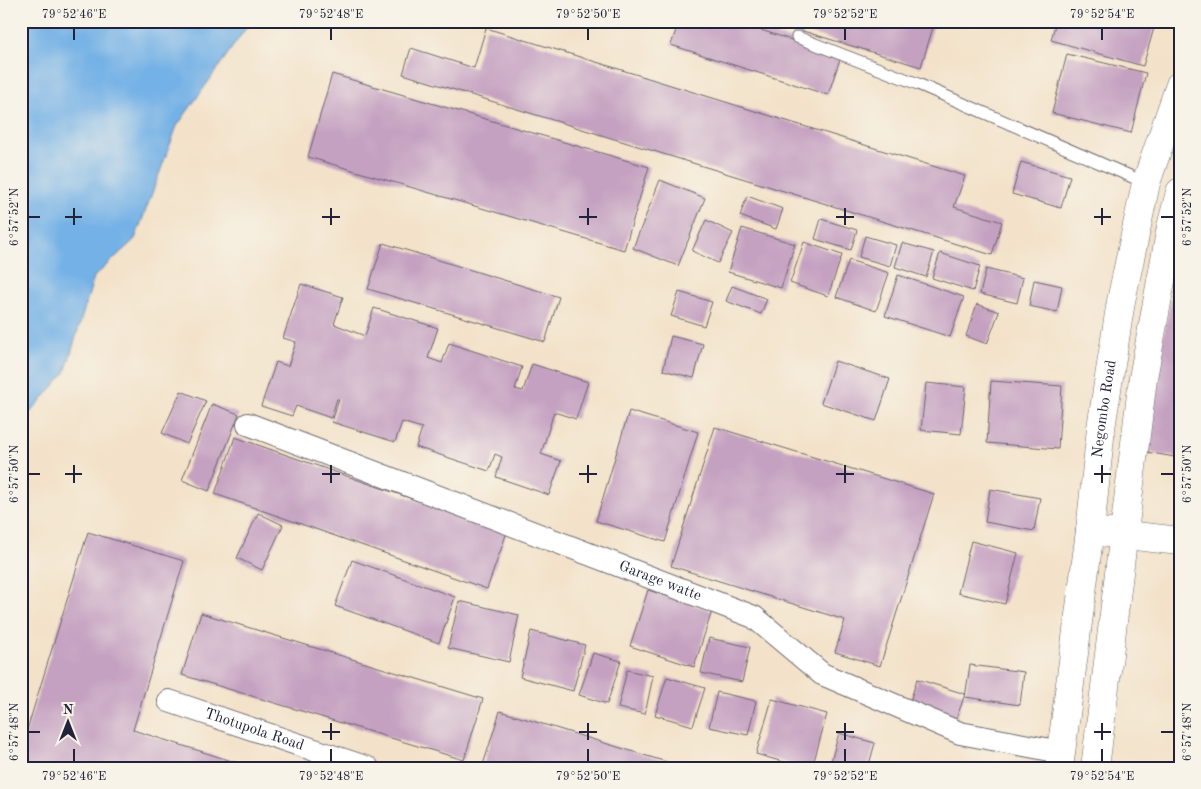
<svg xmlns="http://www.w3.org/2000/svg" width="1201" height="789" font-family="'Old Standard TT',serif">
	<rect width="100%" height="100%" fill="#f7f3e8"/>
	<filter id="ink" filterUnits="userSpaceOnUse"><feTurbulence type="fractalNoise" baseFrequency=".02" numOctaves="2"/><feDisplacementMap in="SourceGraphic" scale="10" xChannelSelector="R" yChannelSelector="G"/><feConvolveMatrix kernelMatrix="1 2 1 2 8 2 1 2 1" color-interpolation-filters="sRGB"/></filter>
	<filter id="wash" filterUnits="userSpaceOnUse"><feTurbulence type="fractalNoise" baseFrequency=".0096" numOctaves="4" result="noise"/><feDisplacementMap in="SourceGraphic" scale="20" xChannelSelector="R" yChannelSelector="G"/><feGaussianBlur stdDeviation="1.12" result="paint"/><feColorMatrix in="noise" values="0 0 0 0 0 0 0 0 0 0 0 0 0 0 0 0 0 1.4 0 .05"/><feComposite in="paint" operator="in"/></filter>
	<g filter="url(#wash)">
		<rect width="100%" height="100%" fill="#f3e2c9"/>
		<!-- water -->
		<polygon fill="#73b1e6" stroke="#4a6a90" points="21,21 251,21 177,126 135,239 94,277 65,373 21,423"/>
		<g id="blocks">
			<!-- building -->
			<g fill="#c5a1c1">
				<polygon points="679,21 733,21 841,56 828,95 671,45"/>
				<polygon points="770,21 924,21 934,24 921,67"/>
				<polygon points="1056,21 1156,21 1143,66 1051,40"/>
				<polygon points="486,28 965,176 954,207 1002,222 992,255 403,74 411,48 474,68"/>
				<polygon points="1067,54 1146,73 1131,133 1052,113"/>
				<polygon points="332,74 649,167 624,250 308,157"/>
				<polygon points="1021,162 1070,176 1061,208 1012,194"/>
				<polygon points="660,180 705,198 678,266 633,248"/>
				<polygon points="747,196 783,209 776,229 740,216"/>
				<polygon points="821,219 857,230 851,250 815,239"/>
				<polygon points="706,220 733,233 718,263 692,251"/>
				<polygon points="742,228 795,244 781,288 728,272"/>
				<polygon points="865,236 896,245 890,266 859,257"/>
				<polygon points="804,242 842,255 828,296 790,283"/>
				<polygon points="383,243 559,297 545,342 368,289"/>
				<polygon points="902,243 934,252 926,277 895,267"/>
				<polygon points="940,253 980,266 973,291 932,278"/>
				<polygon points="849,260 889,273 876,311 836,297"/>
				<polygon points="986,269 1023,278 1017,303 980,294"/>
				<polygon points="898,275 964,297 950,337 885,316"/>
				<polygon points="1175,277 1180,278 1180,458 1141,451"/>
				<polygon points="1034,280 1062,286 1057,312 1029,306"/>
				<polygon points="301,284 343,297 334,324 365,336 374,308 438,328 428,358 442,363 449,343 522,367 515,389 523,391 532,364 588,382 576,419 554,412 541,454 561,461 549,495 496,477 502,457 495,454 489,471 416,447 422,428 402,422 395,442 332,422 339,399 337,399 331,418 296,406 292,416 261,406 276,362 288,366 296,342 283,338"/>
				<polygon points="732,286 767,299 761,314 726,301"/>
				<polygon points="679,292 712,302 704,326 671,316"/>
				<polygon points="977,304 999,312 987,344 966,336"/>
				<polygon points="671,336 703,344 694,378 663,370"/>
				<polygon points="835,361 890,379 876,421 821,403"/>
				<polygon points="991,381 1062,386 1058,449 987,443"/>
				<polygon points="926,383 966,387 961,434 921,430"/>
				<polygon points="181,391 206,401 187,444 162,433"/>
				<polygon points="212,404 239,414 209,491 182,480"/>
				<polygon points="629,411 698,432 665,542 596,521"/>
				<polygon points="715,427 934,494 880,666 835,652 845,620 671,566"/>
				<polygon points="235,437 507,532 487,589 215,494"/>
				<polygon points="990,489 1040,498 1034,531 985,522"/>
				<polygon points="258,513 283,525 262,570 237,558"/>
				<polygon points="88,532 184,561 133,730 254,768 21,768 21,749"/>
				<polygon points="971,541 1018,553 1005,604 958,593"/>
				<polygon points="352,560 455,597 439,643 335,606"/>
				<polygon points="648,590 712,611 694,667 630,646"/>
				<polygon points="459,601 519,615 509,662 448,648"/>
				<polygon points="201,613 483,699 464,760 182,675"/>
				<polygon points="531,631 585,645 573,691 520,677"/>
				<polygon points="709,638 750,647 742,682 701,673"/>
				<polygon points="593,653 621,661 607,704 579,695"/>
				<polygon points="970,665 1024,672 1020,705 965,697"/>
				<polygon points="627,670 653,676 645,714 618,708"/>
				<polygon points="667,677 705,688 693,726 655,715"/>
				<polygon points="917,679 965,694 956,720 909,705"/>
				<polygon points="717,692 756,701 748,735 709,727"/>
				<polygon points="772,699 827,714 812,768 804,768 756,754"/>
				<polygon points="500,711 683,767 683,768 482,768"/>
				<polygon points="839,733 875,743 868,768 829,768"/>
			</g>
		</g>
	</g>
	<g filter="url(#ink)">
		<use href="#blocks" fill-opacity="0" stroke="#6b656d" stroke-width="1"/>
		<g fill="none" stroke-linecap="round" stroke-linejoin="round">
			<!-- service casing -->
			<g stroke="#6b656d" stroke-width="13">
				<polyline id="service" points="797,37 918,84 1146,183"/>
			</g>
			<!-- minor casing -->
			<g stroke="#6b656d" stroke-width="24">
				<g id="minor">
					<path id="s1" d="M 248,424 L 754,617 L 822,674 L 960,733 L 1061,752"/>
					<path id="s2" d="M 169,701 L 368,768"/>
				</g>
			</g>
			<!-- primary casing -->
			<g stroke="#6b656d" stroke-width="29">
				<polyline id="primary" points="1090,531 1180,541"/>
			</g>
			<!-- trunk casing -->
			<g stroke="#6b656d" stroke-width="29">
				<g id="trunk">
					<path id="s3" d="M 1059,768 L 1090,531 L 1101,428 L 1121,301 L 1146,183 L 1180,85"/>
					<polyline points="1095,768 1143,378 1171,227 1180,192"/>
				</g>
			</g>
			<!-- service -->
			<use href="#service" stroke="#fff" stroke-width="11"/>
			<!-- minor -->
			<use href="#minor" stroke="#fff" stroke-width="22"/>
			<!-- primary -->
			<use href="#primary" stroke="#fff" stroke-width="28"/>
			<!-- trunk -->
			<use href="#trunk" stroke="#fff" stroke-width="28"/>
		</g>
	</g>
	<!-- ticks -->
	<path fill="none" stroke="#22223b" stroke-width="2" d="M 74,28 L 74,40M 331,28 L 331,40M 588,28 L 588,40M 845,28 L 845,40M 1102,28 L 1102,40M 74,208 L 74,225M 331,208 L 331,225M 588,208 L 588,225M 845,208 L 845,225M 1102,208 L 1102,225M 28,217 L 40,217M 65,217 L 82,217M 322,217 L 340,217M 579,217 L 597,217M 836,217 L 854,217M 1094,217 L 1111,217M 1161,217 L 1174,217M 74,465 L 74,483M 331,465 L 331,483M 588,465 L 588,483M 845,465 L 845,483M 1102,465 L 1102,483M 28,474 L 40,474M 65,474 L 82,474M 322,474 L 340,474M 579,474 L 597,474M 836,474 L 854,474M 1094,474 L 1111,474M 1161,474 L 1174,474M 331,723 L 331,740M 588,723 L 588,740M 845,723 L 845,740M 1102,723 L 1102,740M 28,732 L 40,732M 322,732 L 340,732M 579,732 L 597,732M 836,732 L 854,732M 1094,732 L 1111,732M 1161,732 L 1174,732M 74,749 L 74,762M 331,749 L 331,762M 588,749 L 588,762M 845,749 L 845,762M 1102,749 L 1102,762"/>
	<g text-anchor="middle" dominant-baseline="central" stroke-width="5" stroke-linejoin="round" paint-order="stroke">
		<!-- street labels -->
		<g font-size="15" fill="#22223b" stroke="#f7f3e8">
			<text stroke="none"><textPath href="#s3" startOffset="362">Negombo Road</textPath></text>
			<text stroke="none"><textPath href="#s1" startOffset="441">Garage watte</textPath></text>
			<text stroke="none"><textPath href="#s2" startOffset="90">Thotupola Road</textPath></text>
		</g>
	</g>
	<!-- margin -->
	<rect width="1201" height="789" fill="none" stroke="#f7f3e8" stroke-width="55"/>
	<!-- north arrow -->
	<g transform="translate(68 722)" stroke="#f7f3e8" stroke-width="4" paint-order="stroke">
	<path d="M0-4L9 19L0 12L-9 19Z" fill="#22223b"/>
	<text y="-8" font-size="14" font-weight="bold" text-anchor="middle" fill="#22223b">N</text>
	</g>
	<rect x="28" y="28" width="1146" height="734" fill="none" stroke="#22223b" stroke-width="2"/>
	<g font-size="12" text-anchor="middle" fill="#22223b">
		<text x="74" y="18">79°52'46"E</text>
		<text x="331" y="18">79°52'48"E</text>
		<text x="588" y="18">79°52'50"E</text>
		<text x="845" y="18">79°52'52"E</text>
		<text x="1102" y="18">79°52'54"E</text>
		<text transform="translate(14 217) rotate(-90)" y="4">6°57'52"N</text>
		<text transform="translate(1187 217) rotate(-90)" y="4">6°57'52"N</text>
		<text transform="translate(14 474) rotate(-90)" y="4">6°57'50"N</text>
		<text transform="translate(1187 474) rotate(-90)" y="4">6°57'50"N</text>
		<text transform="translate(14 732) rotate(-90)" y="4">6°57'48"N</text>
		<text transform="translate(1187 732) rotate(-90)" y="4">6°57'48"N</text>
		<text x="74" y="780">79°52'46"E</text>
		<text x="331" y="780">79°52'48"E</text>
		<text x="588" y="780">79°52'50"E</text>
		<text x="845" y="780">79°52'52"E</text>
		<text x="1102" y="780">79°52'54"E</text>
	</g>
</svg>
